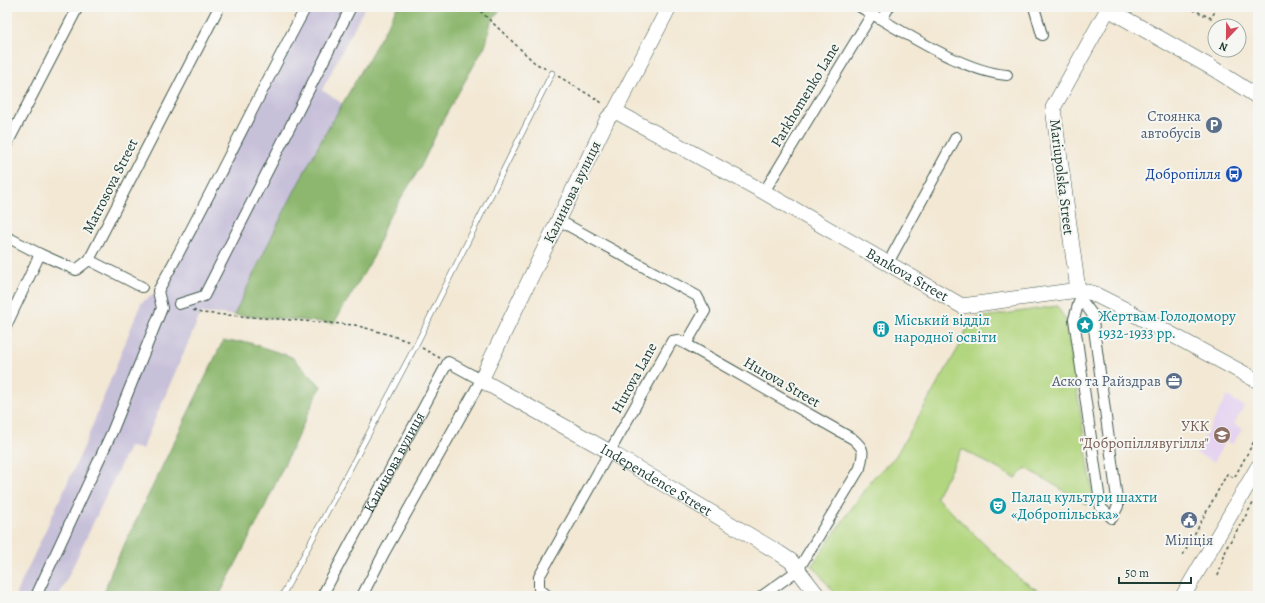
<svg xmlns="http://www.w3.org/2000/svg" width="1265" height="603" font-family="Alegreya,serif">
	<rect width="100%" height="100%" fill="#f6f6f2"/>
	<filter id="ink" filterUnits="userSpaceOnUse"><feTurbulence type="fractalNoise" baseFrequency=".025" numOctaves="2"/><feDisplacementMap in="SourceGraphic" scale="8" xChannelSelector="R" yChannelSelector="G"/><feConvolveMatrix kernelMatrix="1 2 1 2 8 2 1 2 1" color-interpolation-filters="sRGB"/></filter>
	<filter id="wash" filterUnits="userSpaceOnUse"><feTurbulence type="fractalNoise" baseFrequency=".012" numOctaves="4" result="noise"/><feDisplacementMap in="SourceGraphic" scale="16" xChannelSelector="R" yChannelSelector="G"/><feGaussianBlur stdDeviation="0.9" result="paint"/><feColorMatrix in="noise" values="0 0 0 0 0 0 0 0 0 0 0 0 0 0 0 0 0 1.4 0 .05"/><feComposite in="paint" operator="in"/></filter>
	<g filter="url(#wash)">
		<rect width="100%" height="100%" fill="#f3e8d4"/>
		<!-- built -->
		<polygon fill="#e5d3f1" points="1227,396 1244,406 1234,424 1242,429 1233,444 1225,441 1214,462 1196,453"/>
		<!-- industrial -->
		<polygon fill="#c7c0d9" points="307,7 365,7 322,90 343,104 274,231 234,315 201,313 142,449 129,447 59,596 15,596 83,449 141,303 158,291"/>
		<!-- green -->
		<polygon fill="#b2d67f" stroke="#688a5a" points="1057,306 1066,320 1094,501 1088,505 1026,468 1015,478 962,449 936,497 1020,579 1040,592 1035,596 837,596 812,565 872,479 895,457 959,347 971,319"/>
		<!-- forest -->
		<g fill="#8db76e" stroke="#567a51">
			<path d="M 397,7 L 502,7 L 491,22 L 486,44 L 443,120 L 420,168 L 386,222 L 374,256 L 334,323 L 234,315 C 266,248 298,180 336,115 C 356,79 378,44 397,7 Z"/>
			<polygon points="223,341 247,342 292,357 321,386 259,519 219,596 103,596 112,570"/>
		</g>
	</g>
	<g filter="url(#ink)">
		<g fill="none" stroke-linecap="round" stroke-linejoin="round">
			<!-- lane casing -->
			<g stroke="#3f574c" stroke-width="6">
				<polyline id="lane" points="282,596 416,345 552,73"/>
			</g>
			<!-- street casing -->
			<g stroke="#3f574c" stroke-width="12">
				<g id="street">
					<path d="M 860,7 C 899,29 963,72 1007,75"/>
					<polyline points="1034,7 1042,35"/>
					<polyline points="882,19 889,7"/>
					<polyline points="7,144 78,7"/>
					<polyline points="764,192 872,14"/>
					<polyline points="7,237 40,254"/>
					<polyline points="89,260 142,287"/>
					<polyline points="888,263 956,137"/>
					<polyline points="1078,290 1080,298 1092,314 1118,506 1112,518 1101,508 1074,319 1080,298"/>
					<polyline points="179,304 204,296 351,7"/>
					<polyline points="7,324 40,254 76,270 89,260 219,7"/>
					<path d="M 686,344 L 853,439 C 866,450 863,453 860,468 L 798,570 L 762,596"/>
					<path d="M 36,596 L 112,432 L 162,308 L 158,291 C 210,198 255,101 306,7"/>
					<path id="s1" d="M 322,596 L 448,362 L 481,380 L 384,553 L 362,596"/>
					<polyline points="548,596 539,589 539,577 672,341 678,340 686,344 705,311 697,296 558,220"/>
				</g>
			</g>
			<!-- secondary casing -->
			<g stroke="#3f574c" stroke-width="16">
				<g id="secondary">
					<path id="s2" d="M 669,7 L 615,111 L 608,118 L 481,380 L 610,452 L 779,553 L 791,561 L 818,596"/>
					<polyline points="1108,9 1214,69 1258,97"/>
					<path id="s3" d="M 615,111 L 764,192 L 962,306 L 1078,290 L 1092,293 L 1128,311 L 1258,381"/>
					<polyline points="1078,290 1053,108 1109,7"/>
					<polyline points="1183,596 1258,467"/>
				</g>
			</g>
			<!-- path -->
			<g stroke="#3f574c" stroke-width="1.5" stroke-dasharray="3 3" stroke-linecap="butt">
				<polyline points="476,7 535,63 546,69"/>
				<polyline points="1187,7 1211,18 1218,7"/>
				<polyline points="558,76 604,104"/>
				<polyline points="193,310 201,313 355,325 387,334 410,342"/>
				<polyline points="422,348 440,358"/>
				<polyline points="1183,555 1227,474 1234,478 1258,434"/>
				<polyline points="1218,576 1227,547 1258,495"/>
			</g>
			<!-- lane -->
			<use href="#lane" stroke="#fff" stroke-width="5"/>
			<!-- street -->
			<use href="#street" stroke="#fff" stroke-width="10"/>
			<!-- secondary -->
			<use href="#secondary" stroke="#fff" stroke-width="15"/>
		</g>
	</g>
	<!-- icons -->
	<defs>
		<g id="parking-disc" transform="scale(0.9)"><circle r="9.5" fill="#5c6f8a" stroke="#f6f6f2"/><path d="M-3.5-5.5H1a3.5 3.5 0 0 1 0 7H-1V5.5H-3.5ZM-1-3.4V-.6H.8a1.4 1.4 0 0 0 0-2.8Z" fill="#fff"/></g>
		<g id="bus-disc" transform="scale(0.9)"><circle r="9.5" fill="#1a4fb4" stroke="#f6f6f2"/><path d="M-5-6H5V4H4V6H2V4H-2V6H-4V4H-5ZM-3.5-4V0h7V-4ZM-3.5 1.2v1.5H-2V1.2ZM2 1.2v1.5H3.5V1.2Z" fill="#fff"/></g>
		<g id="sight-disc" transform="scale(0.9)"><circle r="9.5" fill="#0f9aa8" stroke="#f6f6f2"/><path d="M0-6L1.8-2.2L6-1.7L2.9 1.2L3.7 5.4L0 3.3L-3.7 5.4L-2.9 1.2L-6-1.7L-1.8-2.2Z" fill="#fff"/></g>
		<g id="building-disc" transform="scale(0.9)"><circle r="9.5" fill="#0f9aa8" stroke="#f6f6f2"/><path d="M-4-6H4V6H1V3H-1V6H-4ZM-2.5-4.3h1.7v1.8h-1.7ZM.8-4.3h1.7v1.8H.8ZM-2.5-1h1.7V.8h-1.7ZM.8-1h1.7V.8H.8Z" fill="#fff"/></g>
		<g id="office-disc" transform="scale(0.9)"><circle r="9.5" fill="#5c6f8a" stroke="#f6f6f2"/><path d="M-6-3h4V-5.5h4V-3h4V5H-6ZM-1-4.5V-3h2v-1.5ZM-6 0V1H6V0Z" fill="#fff"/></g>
		<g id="university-disc" transform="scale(0.9)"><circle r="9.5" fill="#8d6e63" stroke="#f6f6f2"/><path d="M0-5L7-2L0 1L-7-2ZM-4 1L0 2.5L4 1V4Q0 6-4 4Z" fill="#fff"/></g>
		<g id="theatre-disc" transform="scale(0.9)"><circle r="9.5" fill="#0f9aa8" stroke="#f6f6f2"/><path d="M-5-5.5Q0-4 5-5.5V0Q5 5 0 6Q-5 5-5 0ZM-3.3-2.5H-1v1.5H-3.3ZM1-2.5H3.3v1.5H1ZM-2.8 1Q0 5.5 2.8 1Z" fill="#fff"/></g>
		<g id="civic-disc" transform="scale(0.9)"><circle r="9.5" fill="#5c6f8a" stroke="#f6f6f2"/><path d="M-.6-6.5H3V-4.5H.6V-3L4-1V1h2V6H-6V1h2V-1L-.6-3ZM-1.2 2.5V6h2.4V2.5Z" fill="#fff"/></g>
	</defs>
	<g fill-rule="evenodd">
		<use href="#parking-disc" x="1214" y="125"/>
		<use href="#bus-disc" x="1234" y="174"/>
		<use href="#sight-disc" x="1085" y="325"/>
		<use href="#building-disc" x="881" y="329"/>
		<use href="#office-disc" x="1174" y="381"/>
		<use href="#university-disc" x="1222" y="435"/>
		<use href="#theatre-disc" x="998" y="506"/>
		<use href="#civic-disc" x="1189" y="520"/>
	</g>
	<g text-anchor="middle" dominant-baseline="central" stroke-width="4" stroke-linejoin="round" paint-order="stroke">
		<!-- street labels -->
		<g font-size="15" fill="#1f3d34" stroke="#f6f6f2">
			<text transform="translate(805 95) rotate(-59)">Parkhomenko Lane</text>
			<text transform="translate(1062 177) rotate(83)">Mariupolska Street</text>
			<text transform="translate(110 186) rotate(-63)">Matrosova Street</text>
			<text transform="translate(572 192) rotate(-64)">Калинова вулиця</text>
			<text stroke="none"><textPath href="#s3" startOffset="335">Bankova Street</textPath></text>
			<text transform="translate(634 378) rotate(-61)">Hurova Lane</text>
			<text transform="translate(782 382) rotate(30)">Hurova Street</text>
			<text stroke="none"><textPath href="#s1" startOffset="152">Калинова вулиця</textPath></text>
			<text stroke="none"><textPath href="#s2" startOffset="620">Independence Street</textPath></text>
		</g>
		<!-- service labels -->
		<g font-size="15" fill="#4e5e75" stroke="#f6f6f2" text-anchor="end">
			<text x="1201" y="116">Стоянка<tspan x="1201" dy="17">автобусів</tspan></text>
			<text x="1161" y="381">Аско та Райздрав</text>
			<text x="1189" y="540" text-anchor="middle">Міліція</text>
		</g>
		<!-- transit labels -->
		<g font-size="15" fill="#164399" stroke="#f6f6f2" text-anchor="end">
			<text x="1221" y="174">Добропілля</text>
		</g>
		<!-- culture labels -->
		<g font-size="15" fill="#0d838f" stroke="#f6f6f2" text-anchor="start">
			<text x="1098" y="316">Жертвам Голодомору<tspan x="1098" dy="17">1932-1933 рр.</tspan></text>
			<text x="894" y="320">Міський відділ<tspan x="894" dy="17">народної освіти</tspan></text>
			<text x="1011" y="497">Палац культури шахти<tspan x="1011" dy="17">«Добропільська»</tspan></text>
		</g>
		<!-- education labels -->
		<g font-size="15" fill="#785e54" stroke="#f6f6f2" text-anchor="end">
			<text x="1209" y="426">УКК<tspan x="1209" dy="17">"Добропіллявугілля"</tspan></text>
		</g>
	</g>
	<!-- margin -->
	<rect width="1265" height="603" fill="none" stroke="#f6f6f2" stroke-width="24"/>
	<!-- north arrow -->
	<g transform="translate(1227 38) rotate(202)"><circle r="19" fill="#f6f6f2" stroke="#a0aca6"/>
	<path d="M0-3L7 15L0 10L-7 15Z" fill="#d1495b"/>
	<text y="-6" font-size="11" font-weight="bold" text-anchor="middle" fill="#1f3d34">N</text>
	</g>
	<!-- scale -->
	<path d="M1119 577v6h72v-6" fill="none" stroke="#1f3d34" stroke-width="2"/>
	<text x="1125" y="577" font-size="12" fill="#1f3d34" stroke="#f6f6f2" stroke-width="3" paint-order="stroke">50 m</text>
</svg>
